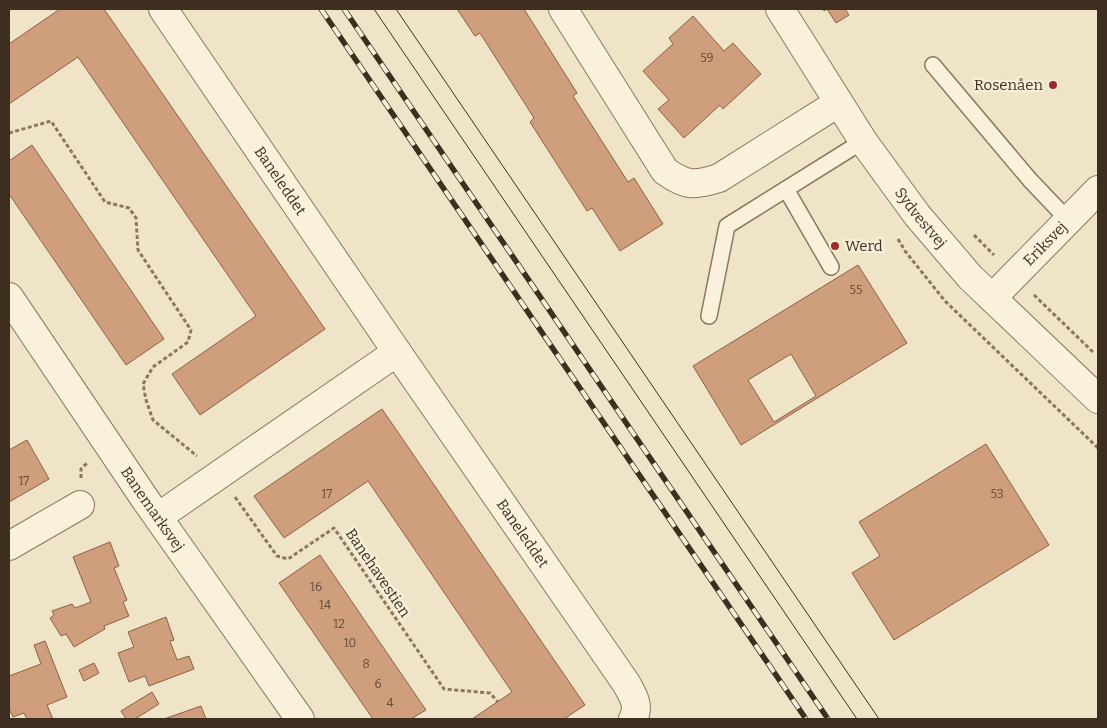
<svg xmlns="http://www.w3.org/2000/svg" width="1107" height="728" font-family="Bitter,serif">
	<rect width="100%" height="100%" fill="#f0e4c8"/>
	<!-- building -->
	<g fill="#cf9f7d" stroke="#8d5f41" fill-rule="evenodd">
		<polygon points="60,9 104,9 325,329 200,415 172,374 256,316 78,57 9,104 9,44"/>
		<polygon points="457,9 524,9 577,93 573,96 628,182 634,178 663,224 620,251 592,208 587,211 530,122 534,118 480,33 475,36"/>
		<polygon points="823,9 845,9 849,15 836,23 827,9 824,11"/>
		<polygon points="693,16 724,51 733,43 761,74 723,109 720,105 684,138 658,109 669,100 643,71 673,44 669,38"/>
		<polygon points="32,145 164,339 126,365 9,194 9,161"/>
		<path d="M 858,265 L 907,343 L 741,445 L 693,366 ZM 791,354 L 816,396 L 774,422 L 748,380 Z"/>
		<polygon points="382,409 585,705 564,719 472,719 512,692 368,481 284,538 254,496"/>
		<polygon points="27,440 49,479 9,502 9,450"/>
		<polygon points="986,444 1049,545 894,640 852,573 880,556 859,522"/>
		<polygon points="110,542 119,566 114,568 127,600 123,602 129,616 104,626 105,629 74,647 66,634 61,636 50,618 54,615 52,611 72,604 75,608 91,602 73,557"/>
		<polygon points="320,555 426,710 411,719 373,719 279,583"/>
		<polygon points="166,617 174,640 170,641 177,660 189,656 194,669 149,686 145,676 129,682 118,653 134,647 128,632"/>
		<polygon points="45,641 67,697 47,705 53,719 27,719 24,713 13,717 9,709 9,676 41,664 34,645"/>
		<polygon points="94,663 99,673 84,681 79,670"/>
		<polygon points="152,692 159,704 135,719 126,719 121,711"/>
		<polygon points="201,706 206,719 164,719"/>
	</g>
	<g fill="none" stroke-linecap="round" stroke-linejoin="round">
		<!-- service casing -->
		<g stroke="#8d765c" stroke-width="18">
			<g id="service">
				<polyline points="933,65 1030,180 1068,220"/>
				<polyline points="786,189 831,267"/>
				<polyline points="709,316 727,226 863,141"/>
			</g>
		</g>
		<!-- minor casing -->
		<g stroke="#8d765c" stroke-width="30">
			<g id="minor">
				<path id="s1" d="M 163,9 L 397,352 L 626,683 C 633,696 640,705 633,719"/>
				<path d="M 563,9 L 665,171 C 686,186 694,186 719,178 L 838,103"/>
				<path id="s2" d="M 992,298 L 1098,190"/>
				<polyline points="158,517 397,352"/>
				<polyline points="9,546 80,505"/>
			</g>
		</g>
		<!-- tertiary casing -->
		<g stroke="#8d765c" stroke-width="30">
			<g id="tertiary">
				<path id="s3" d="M 780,9 L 863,141 L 917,215 L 970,277 L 1098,399"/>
				<path id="s4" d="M 9,297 L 145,499 L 300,719"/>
			</g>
		</g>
		<!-- path -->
		<g stroke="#8d765c" stroke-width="3" stroke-dasharray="4 2.5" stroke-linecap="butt">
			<polyline points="9,133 51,121 105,202 129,208 136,218 138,250 191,330 188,342 153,367 143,384 146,400 153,420 197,456"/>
			<polyline points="974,235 994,255"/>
			<polyline points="898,239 905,251 945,301 1098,448"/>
			<polyline points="1034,295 1094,353"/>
			<polyline points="81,478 81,469 88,462"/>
			<polyline points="235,497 277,556 288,559 334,528 444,689 490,693 498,702"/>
		</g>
		<!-- service -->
		<use href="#service" stroke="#faf1dc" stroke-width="15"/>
		<!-- minor -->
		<use href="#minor" stroke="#faf1dc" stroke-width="28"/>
		<!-- tertiary -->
		<use href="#tertiary" stroke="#faf1dc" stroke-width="28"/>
		<!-- tram -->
		<g stroke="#3d2e20" stroke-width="1">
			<polyline points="374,9 857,719"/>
			<polyline points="396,9 879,719"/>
		</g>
		<!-- rail casing -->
		<g stroke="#3d2e20" stroke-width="5.5">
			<g id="rail">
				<polyline points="321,9 806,719"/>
				<polyline points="344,9 828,719"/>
			</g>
		</g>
		<!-- rail -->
		<use href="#rail" stroke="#f7eed8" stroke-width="4" stroke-dasharray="11" stroke-linecap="butt"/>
	</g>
	<!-- markers -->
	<g fill="#9e2a2b" stroke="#f7eed8" stroke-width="2">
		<circle cx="1053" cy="85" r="5"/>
		<circle cx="835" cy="246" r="5"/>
	</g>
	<g text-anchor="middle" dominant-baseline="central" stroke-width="5" stroke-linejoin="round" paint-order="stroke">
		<!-- number labels -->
		<g font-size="12" fill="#624a37">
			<text x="707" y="58">59</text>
			<text x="856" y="290">55</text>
			<text x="24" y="481">17</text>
			<text x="327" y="494">17</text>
			<text x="997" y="494">53</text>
			<text x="316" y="587">16</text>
			<text x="325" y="605">14</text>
			<text x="339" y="624">12</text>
			<text x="350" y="643">10</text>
			<text x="366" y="664">8</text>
			<text x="378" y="684">6</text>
			<text x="390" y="703">4</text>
		</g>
		<!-- poi labels -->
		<g font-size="15" fill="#3d2e20" stroke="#f7eed8" text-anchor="end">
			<text x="1043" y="85">Rosenåen</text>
			<text x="845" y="246" text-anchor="start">Werd</text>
		</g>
		<!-- street labels -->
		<g font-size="15" fill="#3d2e20" stroke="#f7eed8">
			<text stroke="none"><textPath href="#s1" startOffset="208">Baneleddet</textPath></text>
			<text stroke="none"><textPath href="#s3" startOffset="252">Sydvestvej</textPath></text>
			<text stroke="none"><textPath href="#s2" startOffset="76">Eriksvej</textPath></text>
			<text stroke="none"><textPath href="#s4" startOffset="256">Banemarksvej</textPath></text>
			<text stroke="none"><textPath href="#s1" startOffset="636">Baneleddet</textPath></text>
			<text transform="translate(378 573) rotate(56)">Banehavestien</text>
		</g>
	</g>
	<!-- border -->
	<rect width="1107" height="728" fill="none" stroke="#3d2e20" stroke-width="20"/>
</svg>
